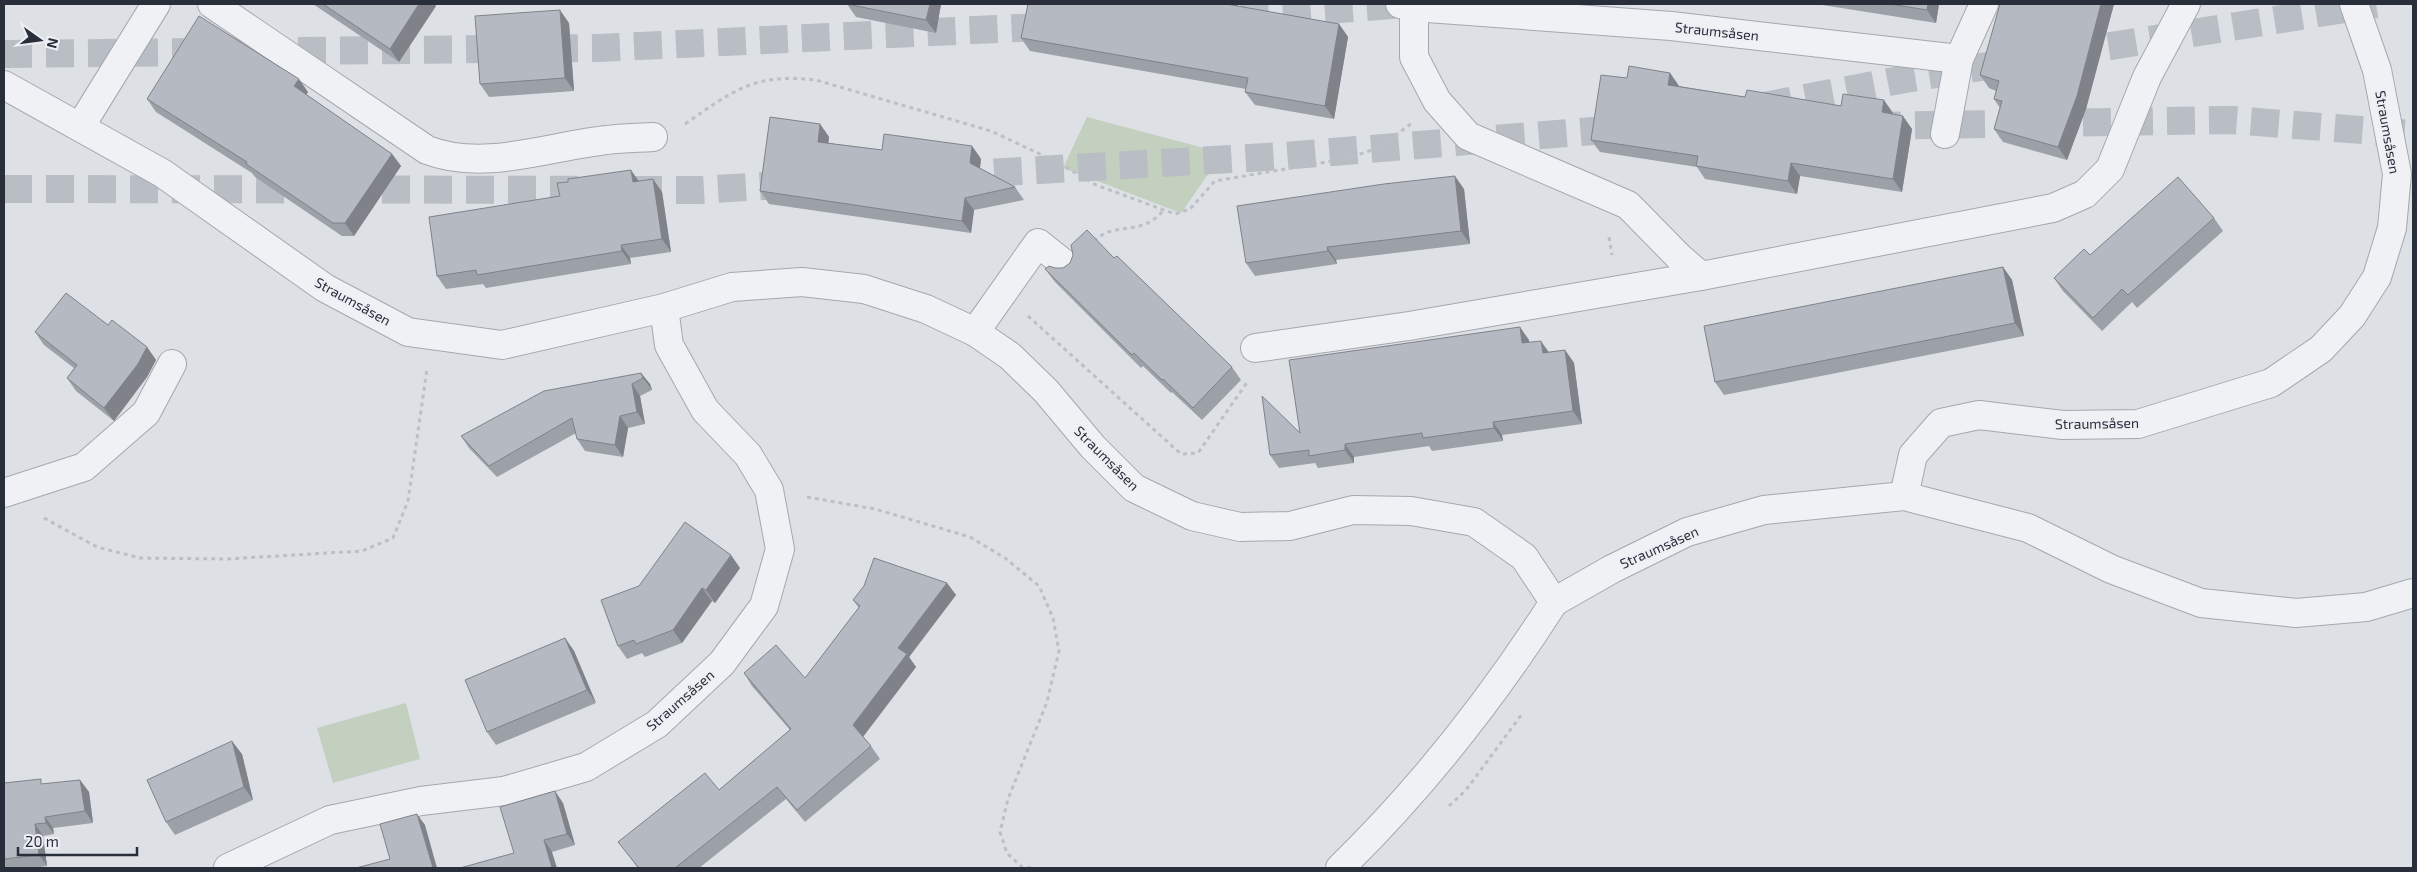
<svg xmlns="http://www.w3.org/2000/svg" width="2417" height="872" font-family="'Exo 2',sans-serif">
	<rect width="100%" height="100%" fill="#dde1e6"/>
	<!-- green -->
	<g fill="#c3cfbf">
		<polygon points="1087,117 1223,153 1181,213 1063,168"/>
		<polygon points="406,703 420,759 333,783 317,728"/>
	</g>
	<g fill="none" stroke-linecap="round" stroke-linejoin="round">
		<!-- major-tunnel -->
		<g stroke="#b9bdc4" stroke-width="28" stroke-dasharray="28 14" stroke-linecap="butt">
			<polyline points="1241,16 1407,4"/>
			<polyline points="2067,53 2376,4"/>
			<polyline points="4,54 599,48 1061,26"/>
			<polyline points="1764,106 1905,79 2019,61"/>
			<polyline points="1873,126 2231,120 2413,134"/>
			<polyline points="952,175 1283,156 1630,128"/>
			<polyline points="4,189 699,190 797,184"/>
		</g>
		<!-- minor casing -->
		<g stroke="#a3a8af" stroke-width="30">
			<g id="minor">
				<path d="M 212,4 L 427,150 C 484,172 549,146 607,140 C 622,138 638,138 653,137"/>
				<polyline points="1400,4 1414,7 1414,57 1437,101 1468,136 1628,205 1680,258 1701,276 2053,208 2085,194 2110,169 2147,77 2186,4"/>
				<polyline points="1414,7 1671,26 1959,59"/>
				<path d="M 4,85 L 162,173 L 325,288 L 408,332 L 502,345 L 664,308 L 732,287 L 802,282 L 864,289 L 926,309 L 975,332 L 1010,356 L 1046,391 L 1093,447 L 1134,488 L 1192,516 L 1240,527 L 1290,526 L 1353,510 L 1411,511 L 1474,522 L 1524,557 L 1554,602 C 1492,699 1422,788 1340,868"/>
				<polyline points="80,127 156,4"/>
				<polyline points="1945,134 1959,59 1984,4"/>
				<polyline points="975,332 1038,243 1067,266"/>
				<polyline points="1255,348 1409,326 1701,276"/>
				<polyline points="4,493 84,467 146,413 172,364"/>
				<polyline points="1904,496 1913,455 1941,423 1979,415 2063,425 2138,424 2271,383 2321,349 2352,316 2377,277 2392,228 2397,174 2377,70 2354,4"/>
				<polyline points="1554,602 1612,569 1687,532 1764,510 1904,496 2028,528 2111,569 2201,603 2296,613 2366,607 2413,593"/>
				<polyline points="228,868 330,820 421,801 504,791 586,767 657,724 722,663 764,606 780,549 769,490 748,455 705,410 669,345 664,308"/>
			</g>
		</g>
		<!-- path -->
		<g stroke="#bcbfc5" stroke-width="3" stroke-dasharray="4 4" stroke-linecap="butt">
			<path d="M 685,124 C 734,90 754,73 816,80 L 991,131 L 1057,162 L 1096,185 L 1175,214 L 1190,209 L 1215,181 L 1332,161 L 1364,153 L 1383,145 L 1412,123"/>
			<polyline points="1609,237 1612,255"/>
			<path d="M 1094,241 C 1116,220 1139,238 1163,211"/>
			<polyline points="1028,316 1181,454 1198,453 1248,381"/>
			<polyline points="807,497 875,509 970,537 1005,558 1039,586 1053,618 1059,651 1047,702 1008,799 1000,832 1007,853 1022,867 1035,868"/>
			<polyline points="44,518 97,547 140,558 227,559 362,551 393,538 408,501 427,369"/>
			<polyline points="1449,806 1466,790 1522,714"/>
		</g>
		<!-- minor -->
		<use href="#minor" stroke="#f0f1f5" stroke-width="28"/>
	</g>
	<!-- wall -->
	<g fill="#9ca0a7">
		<polygon points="313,4 434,4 436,6 399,62"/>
		<polygon points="847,4 941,4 936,33 856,17"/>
		<polygon points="1028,4 1238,4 1237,6 1339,24 1348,37 1334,119 1255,105 1245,92 1246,89 1030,51 1021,38"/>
		<polygon points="1816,4 1939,4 1936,23"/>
		<polygon points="2020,4 2114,4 2086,109 2067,160 2003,142 1994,129 2000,108 1994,99 1996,91 1989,88 1980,75"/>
		<polygon points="569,23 574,91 489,97 480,84"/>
		<polygon points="1670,73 1679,86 1745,97 1841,106 1893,113 1892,114 1912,129 1902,192 1800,176 1797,194 1705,179 1697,167 1600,152 1591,140 1627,78"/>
		<polygon points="308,92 306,95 392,154 401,166 354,236 342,236 255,177 252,173 156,112 147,99"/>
		<polygon points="820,124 829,137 828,143 882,150 972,146 981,159 980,168 1015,187 1024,200 974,210 971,233 769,204 760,191"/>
		<polygon points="653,179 662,192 671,252 630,258 631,264 486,288 483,284 446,289 437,276 560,196"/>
		<polygon points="1464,189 1470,244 1336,260 1337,264 1255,276 1246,263"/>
		<polygon points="2214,218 2223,231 2137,308 2132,302 2102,331 2063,291 2054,278 2090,255"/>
		<polygon points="1114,258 1232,367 1241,380 1202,420 1172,392 1171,393 1143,366 1141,368 1055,282 1045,269 1063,268"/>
		<polygon points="2003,267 2012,280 2024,336 1724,395 1715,382"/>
		<polygon points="108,325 147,347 156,360 147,377 114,421 76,391 67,378 74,368 44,345 35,332"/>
		<polygon points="1529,340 1529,342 1549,352 1565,350 1574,363 1582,424 1502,435 1503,441 1432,451 1429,446 1354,457 1354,463 1318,468 1315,463 1279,468 1270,455 1300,433"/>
		<polygon points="641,373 650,384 652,390 640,396 645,424 628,428 623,457 585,451 577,439 576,433 497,477 469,448 461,436"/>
		<polygon points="740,568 715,603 712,601 682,643 645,657 642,653 627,659 618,646 601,600"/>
		<polygon points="947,583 956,595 909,657 916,667 863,737 871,746 880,759 805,822 786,799 699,868 638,868 618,842 719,790 790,730 752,686 744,673 805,678 859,608 853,600"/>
		<polygon points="565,638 574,651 596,703 496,745 487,732"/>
		<polygon points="242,754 253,800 175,835 166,822"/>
		<polygon points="80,780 89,792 93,823 53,828 54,834 43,836 47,866 32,868 4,868 4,783 44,784"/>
		<polygon points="563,803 575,845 552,852 514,853"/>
	</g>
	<!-- shaded-wall -->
	<g fill="#7f8288">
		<polygon points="419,4 434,4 436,6 399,62 390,49"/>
		<polygon points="930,4 941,4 936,33 926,20"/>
		<polygon points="1227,4 1238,4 1236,17"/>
		<polygon points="1928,4 1939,4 1936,23 1927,10"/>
		<polygon points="2101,4 2114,4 2086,109 2067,160 2058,147"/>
		<polygon points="560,10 569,23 574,91 565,78"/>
		<polygon points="1339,24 1348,37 1334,119 1325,106"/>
		<polygon points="1670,73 1679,86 1677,98 1668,85"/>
		<polygon points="299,79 308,92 303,99 294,86"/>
		<polygon points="1884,100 1893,113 1891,125 1882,112"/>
		<polygon points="1903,116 1912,129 1902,192 1893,179"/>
		<polygon points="820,124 829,137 827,155 818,142"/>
		<polygon points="972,146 981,159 979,176 970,163"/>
		<polygon points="392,154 401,166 354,236 345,223"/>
		<polygon points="1791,163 1800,176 1797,194 1788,181"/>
		<polygon points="631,170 640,183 633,182"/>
		<polygon points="1455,176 1464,189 1470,244 1461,231"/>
		<polygon points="653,179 662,192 671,252 662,239"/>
		<polygon points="965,198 974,210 971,233 962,221"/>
		<polygon points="621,245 630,258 631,264 622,251"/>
		<polygon points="1327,247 1336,260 1337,264 1328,251"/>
		<polygon points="2003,267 2012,280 2024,336 2015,323"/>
		<polygon points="1520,327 1529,340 1531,356 1522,343"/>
		<polygon points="1541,341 1550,354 1543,353"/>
		<polygon points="147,347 156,360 147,377 114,421 104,408"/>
		<polygon points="1565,350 1574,363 1582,424 1573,411"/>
		<polygon points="641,373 650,384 652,390 643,378"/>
		<polygon points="632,384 640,396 645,424 637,412"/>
		<polygon points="620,416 628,428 623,457 615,445"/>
		<polygon points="1493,422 1502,435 1503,441 1494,428"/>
		<polygon points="1345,444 1354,457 1354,463 1345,450"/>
		<polygon points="731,555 740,568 715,603 706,590"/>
		<polygon points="947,583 956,595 909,657 916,667 862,738 853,725 898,648"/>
		<polygon points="702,588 712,601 682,643 673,630"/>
		<polygon points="565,638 574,651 596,703 587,690"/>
		<polygon points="232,741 242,754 253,800 244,787"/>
		<polygon points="80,780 89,792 93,823 85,811"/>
		<polygon points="555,791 563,803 575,845 567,834"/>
		<polygon points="417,814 425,825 437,868 433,868"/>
		<polygon points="45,817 53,828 54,834 46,823"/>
		<polygon points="35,824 43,836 47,866 39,855"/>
		<polygon points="544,840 552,852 557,868 552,868"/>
	</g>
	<!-- building -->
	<g fill="#b5bac2" stroke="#7f8288">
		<polygon points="323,4 419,4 390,49"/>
		<polygon points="847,4 930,4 926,20"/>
		<polygon points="1028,4 1227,4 1226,4 1339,24 1325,106 1245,92 1248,78 1021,38"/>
		<polygon points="1890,4 1928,4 1927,10"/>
		<polygon points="2000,4 2101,4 2077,96 2058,147 1994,129 2002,101 1994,99 1999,81 1980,75"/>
		<polygon points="560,10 565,78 480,84 475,16"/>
		<polygon points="199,16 299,79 294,86 392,154 345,223 333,223 246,164 247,162 147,99"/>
		<polygon points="1629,66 1670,73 1668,85 1745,97 1747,90 1841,106 1843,94 1884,100 1882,112 1903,116 1893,179 1791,163 1788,181 1696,166 1698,156 1591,140 1601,75 1627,78"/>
		<polygon points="770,117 820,124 818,142 882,150 884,134 972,146 970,163 1015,187 965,198 962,221 760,191"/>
		<polygon points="631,170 633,182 653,179 662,239 621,245 622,251 477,275 476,270 437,276 429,217 560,196 557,183 568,182 568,179"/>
		<polygon points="1455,176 1461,231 1327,247 1328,251 1246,263 1237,206 1384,184"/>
		<polygon points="2178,177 2214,218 2128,295 2122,289 2093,318 2054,278 2084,249 2090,255"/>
		<polygon points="1087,230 1114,258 1117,256 1232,367 1193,408 1163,379 1162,380 1134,353 1132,355 1045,269 1049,266 1055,268 1063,268 1070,263 1073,255 1071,245"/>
		<polygon points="2003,267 2015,323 1715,382 1704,326"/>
		<polygon points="66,293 108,325 112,320 147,347 138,364 104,408 67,378 77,365 35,332"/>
		<polygon points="1520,327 1522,343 1541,341 1543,353 1565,350 1573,411 1493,422 1494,428 1423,438 1422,433 1345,444 1345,450 1309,456 1309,450 1270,455 1262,396 1300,433 1289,360"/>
		<polygon points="641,373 643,378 632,384 637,412 620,416 615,445 577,439 572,418 489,466 461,436 544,391"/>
		<polygon points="685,522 731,555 706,590 702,588 673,630 636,644 634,640 618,646 601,600 639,586"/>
		<polygon points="874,558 947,583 898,648 907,654 853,725 871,746 797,810 777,787 675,868 639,868 618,842 705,773 719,790 791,729 744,673 776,645 805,678 860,606 853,600 864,586"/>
		<polygon points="565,638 587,690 487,732 465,680"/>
		<polygon points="232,741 244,787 166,822 147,780"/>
		<polygon points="41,779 41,784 80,780 85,811 45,817 46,823 35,824 39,855 4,859 4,783"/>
		<polygon points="555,791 567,834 544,840 552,868 460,868 514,853 500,807"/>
		<polygon points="417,814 433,868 356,868 390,859 380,824"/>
	</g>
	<g text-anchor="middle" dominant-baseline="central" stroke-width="4.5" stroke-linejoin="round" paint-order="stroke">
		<!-- street labels -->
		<g font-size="14" fill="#282f3b" stroke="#edeff4">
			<text transform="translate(1717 31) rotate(6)">Straumsåsen</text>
			<text transform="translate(2388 132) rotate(80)">Straumsåsen</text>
			<text transform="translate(353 301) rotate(29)">Straumsåsen</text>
			<text transform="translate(2097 423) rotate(-1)">Straumsåsen</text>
			<text transform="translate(1107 458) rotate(45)">Straumsåsen</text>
			<text transform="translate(1659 547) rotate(-24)">Straumsåsen</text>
			<text transform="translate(680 700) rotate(-41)">Straumsåsen</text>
		</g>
	</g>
	<!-- border -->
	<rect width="2417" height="872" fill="none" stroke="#282f3b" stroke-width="10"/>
	<!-- north arrow -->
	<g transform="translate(40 40) rotate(104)" stroke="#edeff4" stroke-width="4" paint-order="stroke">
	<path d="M0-4L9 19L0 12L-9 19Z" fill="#282f3b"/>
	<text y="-8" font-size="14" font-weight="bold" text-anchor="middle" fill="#282f3b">N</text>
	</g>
	<!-- scale -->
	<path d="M18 847v8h119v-8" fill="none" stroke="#282f3b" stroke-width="2.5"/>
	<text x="25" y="847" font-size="15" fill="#282f3b" stroke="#edeff4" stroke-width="4" paint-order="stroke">20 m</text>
</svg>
